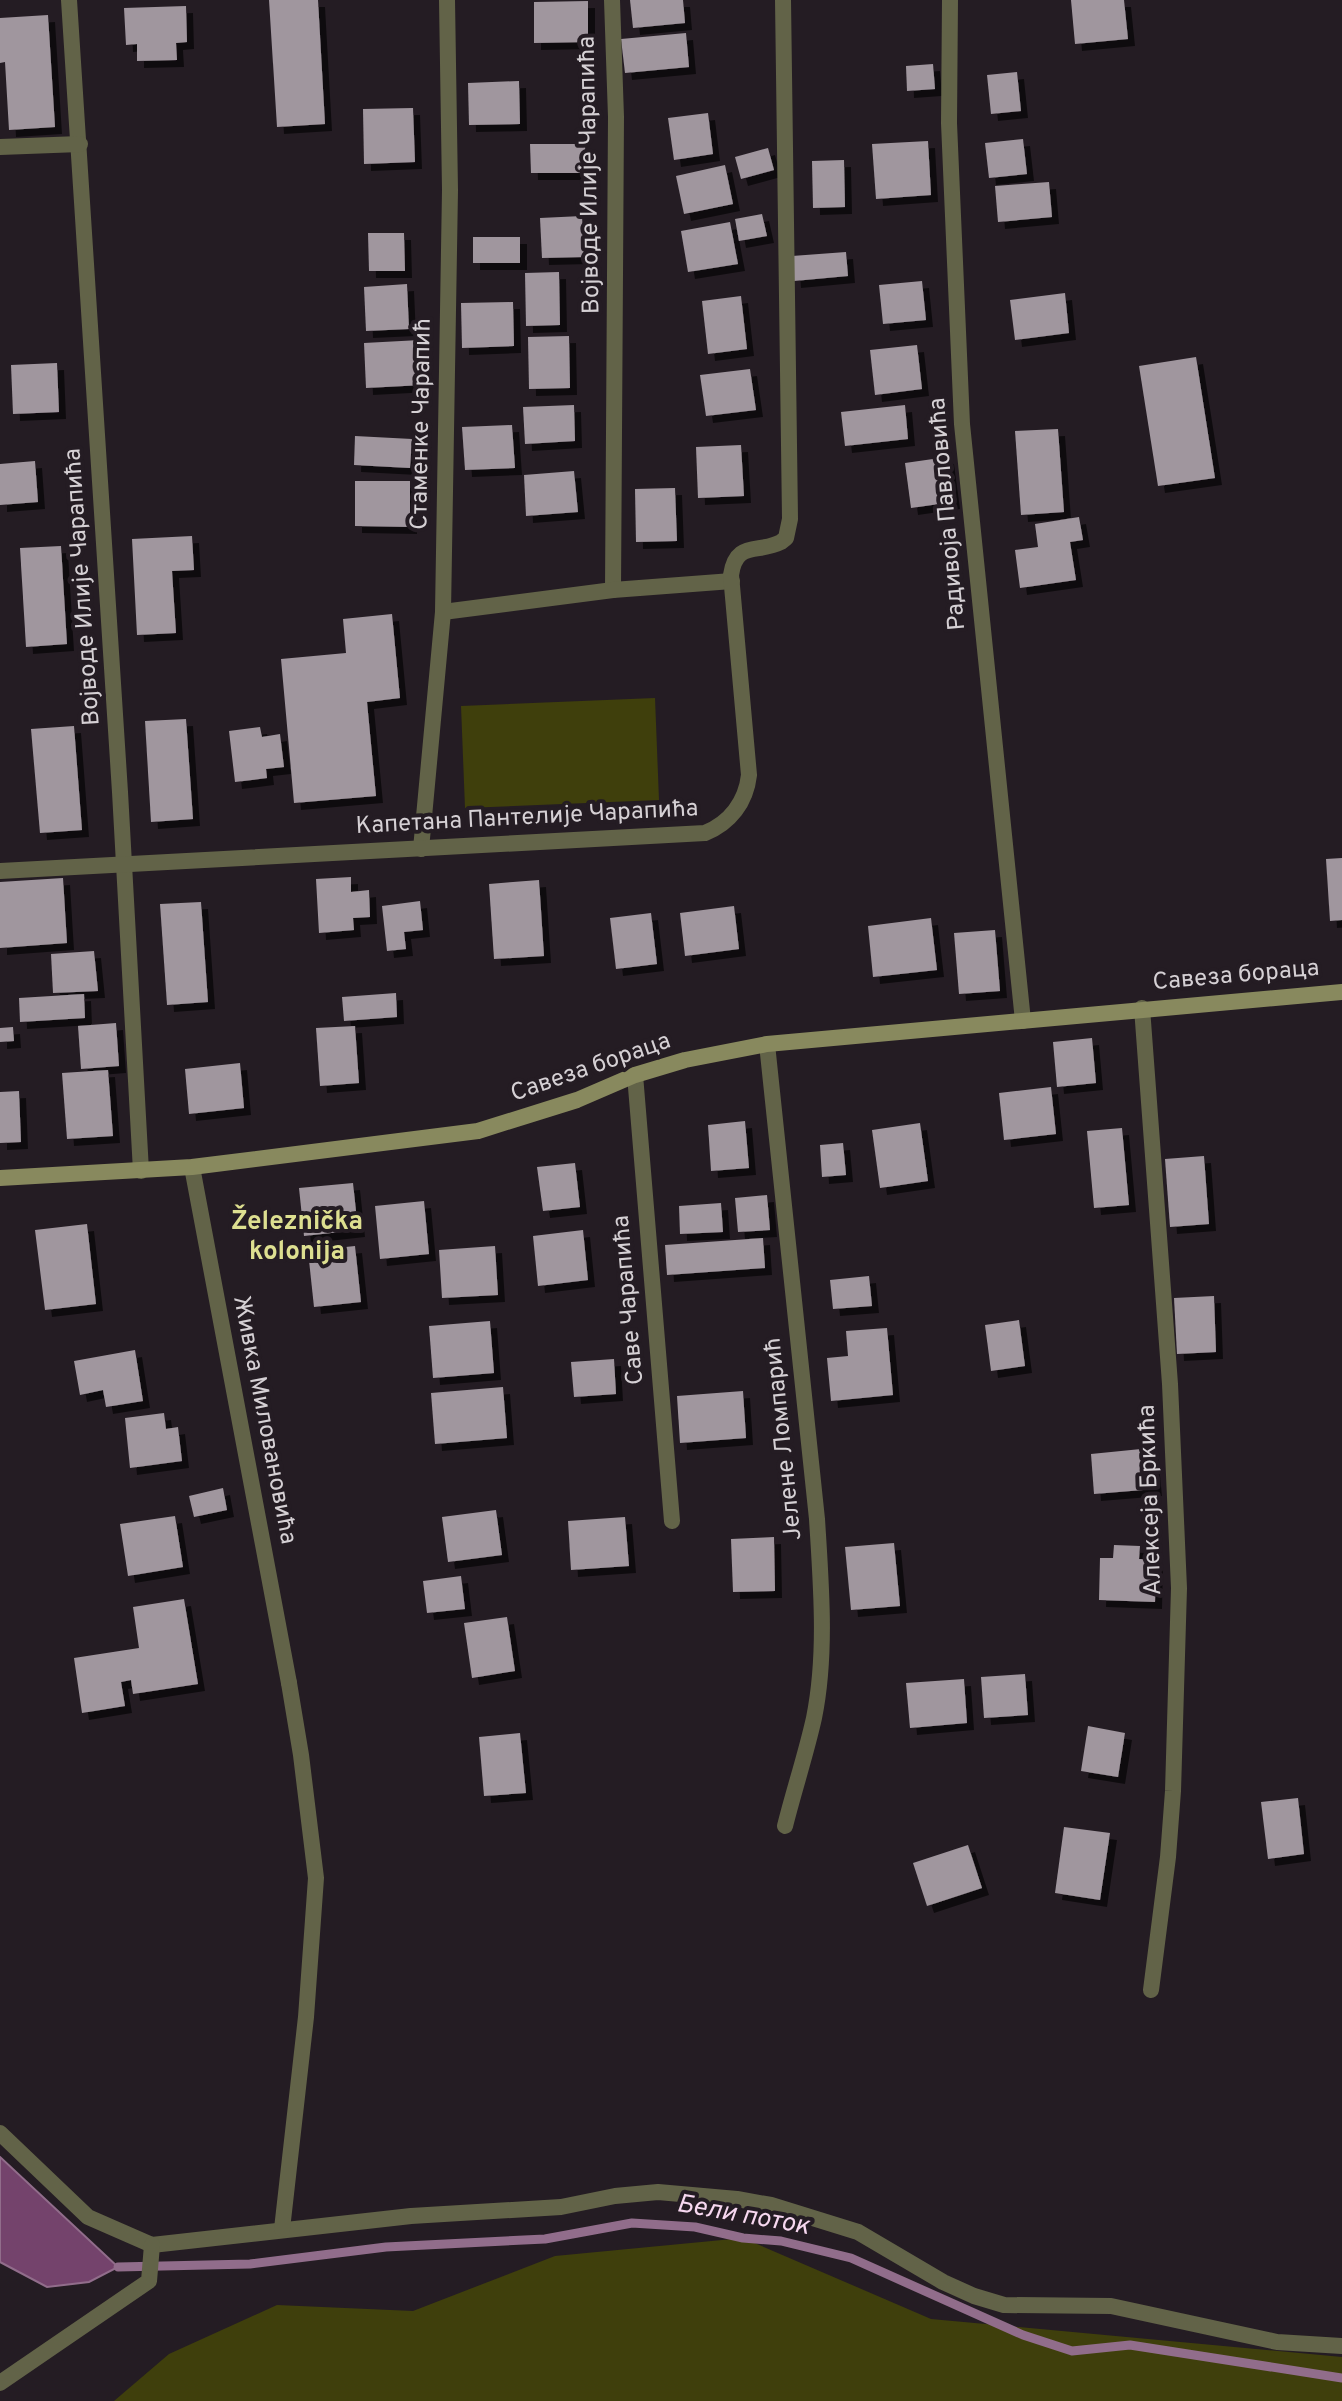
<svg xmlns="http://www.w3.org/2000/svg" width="1342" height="2401" font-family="Overpass,sans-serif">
	<defs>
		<filter id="shadow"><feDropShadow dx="7" dy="7" stdDeviation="0" flood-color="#0009"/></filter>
	</defs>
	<rect width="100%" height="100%" fill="#241c23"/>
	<!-- green -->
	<g fill="#3f3f0c">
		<polygon points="655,698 659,800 465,808 461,706"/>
		<polygon points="743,2238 931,2319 1342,2357 1342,2401 114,2401 169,2354 277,2305 413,2311 555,2256"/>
	</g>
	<!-- water -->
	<polygon fill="#74436c" stroke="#916d8b" stroke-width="2" points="0,2157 118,2267 89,2282 47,2287 0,2262"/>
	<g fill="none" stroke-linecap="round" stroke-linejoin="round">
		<!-- stream -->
		<polyline stroke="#916d8b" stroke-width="9" points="118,2267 250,2264 386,2247 545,2239 632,2223 695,2227 743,2238 781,2241 851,2258 1023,2335 1072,2351 1130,2345 1342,2378"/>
	</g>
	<!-- building -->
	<g fill="#a0969e" filter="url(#shadow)">
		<polygon points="269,0 318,0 325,124 277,127"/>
		<polygon points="630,0 683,0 685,23 633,28"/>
		<polygon points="1071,0 1124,0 1128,39 1075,44"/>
		<polygon points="588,1 588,42 534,43 534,2"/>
		<polygon points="186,6 187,42 176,43 177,60 137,61 137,44 126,45 124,8"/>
		<polygon points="48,15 55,127 9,130 5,62 0,63 0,18"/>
		<polygon points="686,33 689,67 625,73 621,39"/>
		<polygon points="933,64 935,89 907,91 906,66"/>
		<polygon points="1017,72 1021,111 991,114 987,75"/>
		<polygon points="519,81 520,124 469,125 468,83"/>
		<polygon points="413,108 415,162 364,164 363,109"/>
		<polygon points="708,113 713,154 674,160 668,118"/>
		<polygon points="1023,139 1027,174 989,178 985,143"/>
		<polygon points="928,141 931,195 876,199 872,144"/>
		<polygon points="530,144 585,144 586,173 531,173"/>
		<polygon points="768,148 774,170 741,179 735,157"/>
		<polygon points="844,160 845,207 813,208 812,161"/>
		<polygon points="725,165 733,204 684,214 676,176"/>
		<polygon points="1049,182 1052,217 998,222 995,186"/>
		<polygon points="762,214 767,236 739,241 735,219"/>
		<polygon points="582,216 584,257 542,258 540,218"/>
		<polygon points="730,222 738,264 688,272 681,231"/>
		<polygon points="368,233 404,233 405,271 369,271"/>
		<rect x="473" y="237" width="47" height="26"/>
		<polygon points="846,252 848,276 794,281 792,256"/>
		<polygon points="559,272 560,325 526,326 525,273"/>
		<polygon points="922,281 926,320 883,324 879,285"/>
		<polygon points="407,284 409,329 366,331 364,287"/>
		<polygon points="1065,293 1069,333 1015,340 1010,300"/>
		<polygon points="741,296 747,349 708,354 702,301"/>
		<polygon points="513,302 514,346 462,348 461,303"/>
		<polygon points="569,336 570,388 529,389 528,337"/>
		<polygon points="420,340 423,385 366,388 364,343"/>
		<polygon points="917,345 922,389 875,395 870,350"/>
		<polygon points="1196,357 1215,478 1158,486 1139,366"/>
		<polygon points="57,363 59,412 13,414 11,365"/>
		<polygon points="750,369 756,410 706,416 700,375"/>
		<polygon points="574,405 575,441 525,444 523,407"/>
		<polygon points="905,405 908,439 845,446 841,412"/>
		<polygon points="512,425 515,468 465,470 462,427"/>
		<polygon points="1058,429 1064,512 1021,515 1015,431"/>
		<polygon points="355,436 412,439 410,468 354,465"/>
		<polygon points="741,445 744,496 698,498 696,447"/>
		<polygon points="947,457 953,502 911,508 905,463"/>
		<polygon points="35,461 38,502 0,505 0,464"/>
		<polygon points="574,471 578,512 526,516 524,475"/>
		<polygon points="355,481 410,481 410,527 355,526"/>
		<polygon points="675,488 677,541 636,542 635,489"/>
		<polygon points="1079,517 1083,540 1070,542 1076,580 1020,588 1015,550 1038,547 1035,524"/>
		<polygon points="192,536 194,570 172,571 176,633 137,635 132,539"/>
		<polygon points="61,546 67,644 26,647 20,548"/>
		<polygon points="392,614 400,698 367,702 376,796 294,803 281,659 346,653 343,619"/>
		<polygon points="186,719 193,819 151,822 145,721"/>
		<polygon points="74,726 82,830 40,833 31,729"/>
		<polygon points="260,727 262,737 280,734 284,767 266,769 267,778 235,782 229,731"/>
		<polygon points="1342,858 1342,920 1330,921 1326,859"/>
		<polygon points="351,877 351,892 369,890 370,917 353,918 354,930 319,933 316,879"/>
		<polygon points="63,878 67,943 0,948 0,882"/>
		<polygon points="539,880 544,956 494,959 489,884"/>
		<polygon points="420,901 423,930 404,932 406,949 387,951 382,906"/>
		<polygon points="201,902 208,1002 167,1005 160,904"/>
		<polygon points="734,906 739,949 685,956 680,913"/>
		<polygon points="651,913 657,964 616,969 610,918"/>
		<polygon points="931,918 937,970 873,977 868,926"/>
		<polygon points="995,930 1000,991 959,994 954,933"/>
		<polygon points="94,951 98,991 53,993 51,954"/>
		<polygon points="396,993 397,1017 344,1021 342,997"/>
		<polygon points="84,994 85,1018 20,1022 19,998"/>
		<polygon points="116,1023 119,1066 81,1069 78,1026"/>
		<polygon points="355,1026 359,1083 320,1086 316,1028"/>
		<polygon points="13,1027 14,1041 0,1042 0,1028"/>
		<polygon points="1092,1038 1096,1083 1057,1087 1053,1042"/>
		<polygon points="240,1063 244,1108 189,1114 185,1069"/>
		<polygon points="108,1070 113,1136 67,1139 62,1073"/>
		<polygon points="1051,1087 1056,1134 1004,1140 999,1093"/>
		<polygon points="19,1091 21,1142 0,1143 0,1092"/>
		<polygon points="745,1121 749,1168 711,1171 708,1125"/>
		<polygon points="920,1123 928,1181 880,1188 872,1130"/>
		<polygon points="1122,1128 1129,1205 1094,1208 1087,1131"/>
		<polygon points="843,1143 846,1175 822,1177 820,1145"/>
		<polygon points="1204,1156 1209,1224 1170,1227 1165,1159"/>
		<polygon points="575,1163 580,1207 543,1211 537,1167"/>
		<polygon points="353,1183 358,1230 304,1236 299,1188"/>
		<polygon points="767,1195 770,1230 738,1232 735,1198"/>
		<polygon points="424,1201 429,1254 380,1259 375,1206"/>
		<polygon points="721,1203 723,1232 680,1234 679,1206"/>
		<polygon points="87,1224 96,1304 45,1310 35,1230"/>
		<polygon points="583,1230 588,1280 538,1286 533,1236"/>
		<polygon points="763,1238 765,1268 667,1275 665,1245"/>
		<polygon points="355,1246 361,1302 314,1307 308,1251"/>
		<polygon points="495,1246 498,1295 442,1298 439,1250"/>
		<polygon points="869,1276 872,1306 833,1309 830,1280"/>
		<polygon points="1214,1296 1216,1352 1177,1354 1174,1298"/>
		<polygon points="1019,1320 1025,1366 991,1371 985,1325"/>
		<polygon points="490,1321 494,1373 433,1378 429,1326"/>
		<polygon points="887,1328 893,1395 831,1401 827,1358 848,1356 846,1331"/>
		<polygon points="135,1350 143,1401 106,1407 103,1390 80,1395 74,1361"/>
		<polygon points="614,1359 616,1394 574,1397 571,1362"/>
		<polygon points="503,1387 507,1438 435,1444 431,1393"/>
		<polygon points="743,1391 746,1438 680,1443 677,1396"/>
		<polygon points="164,1413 166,1429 178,1427 182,1461 130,1468 125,1418"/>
		<polygon points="1151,1448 1155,1489 1094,1494 1091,1454"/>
		<polygon points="223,1488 227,1510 194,1517 189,1496"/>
		<polygon points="496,1510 502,1555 448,1562 442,1517"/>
		<polygon points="175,1516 183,1567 128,1576 120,1524"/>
		<polygon points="625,1517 629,1566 571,1570 568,1521"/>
		<polygon points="774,1537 775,1591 733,1592 731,1539"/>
		<polygon points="894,1543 900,1606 851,1610 845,1547"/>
		<polygon points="1114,1545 1140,1546 1139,1559 1156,1560 1155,1602 1099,1600 1100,1558 1113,1558"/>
		<polygon points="461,1576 465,1609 427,1613 423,1581"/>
		<polygon points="184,1599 198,1684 133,1694 131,1680 121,1682 125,1706 82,1713 74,1658 139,1648 133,1607"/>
		<polygon points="507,1617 515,1671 472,1678 464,1623"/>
		<polygon points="1025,1674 1028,1715 984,1718 981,1677"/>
		<polygon points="964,1679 967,1723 910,1728 906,1683"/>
		<polygon points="1088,1726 1125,1733 1118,1777 1081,1771"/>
		<polygon points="520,1733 526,1793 484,1796 479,1737"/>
		<polygon points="1298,1798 1304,1854 1268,1859 1261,1802"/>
		<polygon points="1064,1827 1110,1833 1100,1900 1055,1893"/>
		<polygon points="968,1845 982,1888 927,1906 913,1863"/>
	</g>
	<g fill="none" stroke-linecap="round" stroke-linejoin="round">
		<!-- lane -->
		<g stroke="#626348" stroke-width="16">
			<polyline points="0,2133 88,2217 152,2245 411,2216 561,2207 615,2196 658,2192 737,2199 771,2205 858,2232 943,2282 974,2296 1004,2305 1111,2306 1277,2342 1342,2346"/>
			<polyline points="282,2229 306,2017 316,1878 301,1755 289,1683"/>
			<polyline points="0,2383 149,2281 152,2245"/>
		</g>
		<!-- street -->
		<g stroke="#626348" stroke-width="16">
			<polyline points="69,0 120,792 141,1171"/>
			<polyline points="612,0 616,117 613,590"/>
			<polyline points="950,0 949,123 962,424 1023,1021"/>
			<polyline points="0,147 80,144"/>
			<polyline points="443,612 613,590 732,581"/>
			<polyline points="421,849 443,612 450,190 447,0"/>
			<path d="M 0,871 L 705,833 C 730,823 746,802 749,775 L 731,575 C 736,540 758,554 781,542 L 786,538 L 790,519 L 783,0"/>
			<polyline points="1142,1008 1170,1384 1179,1588 1173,1791 1168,1857 1151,1990"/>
			<path d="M 767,1044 L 817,1519 C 821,1584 827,1654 814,1718 C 806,1754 794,1790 785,1826"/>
			<polyline points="635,1075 672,1521"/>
			<polyline points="192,1167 289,1683"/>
		</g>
		<!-- secondary -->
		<polyline stroke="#88895e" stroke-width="16" points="0,1178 192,1167 478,1131 577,1100 635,1075 685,1060 767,1044 1342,992"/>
	</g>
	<g text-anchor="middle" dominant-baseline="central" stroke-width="8" stroke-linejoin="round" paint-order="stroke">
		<!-- street labels -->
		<g font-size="24" fill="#d5d0d4" stroke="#241c23">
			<text transform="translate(590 175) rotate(-91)">Војводе Илије Чарапића</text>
			<text transform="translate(422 424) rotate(-89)">Стаменке Чарапић</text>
			<text transform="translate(948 514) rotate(-95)">Радивоја Павловића</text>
			<text transform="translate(83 587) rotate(-94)">Војводе Илије Чарапића</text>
			<text transform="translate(527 818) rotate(-3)">Капетана Пантелије Чарапића</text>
			<text transform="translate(1236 976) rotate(-5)">Савеза бораца</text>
			<text transform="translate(591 1068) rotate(-19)">Савеза бораца</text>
			<text transform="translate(629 1300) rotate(-95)">Саве Чарапића</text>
			<text transform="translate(264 1420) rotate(79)">Живка Миловановића</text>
			<text transform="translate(784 1439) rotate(-96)">Јелене Ломпарић</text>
			<text transform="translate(1151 1500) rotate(-92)">Алексеја Бркића</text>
		</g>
		<!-- neighbourhood labels -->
		<g font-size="26" font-weight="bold" fill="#dddf90" stroke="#241c23">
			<text x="297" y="1222">Železnička<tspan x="297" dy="30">kolonija</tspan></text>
		</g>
		<!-- water labels -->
		<g font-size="26" font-style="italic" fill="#f7d8f0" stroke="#241c23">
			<text transform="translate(743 2216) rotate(10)">Бели поток</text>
		</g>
	</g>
</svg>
